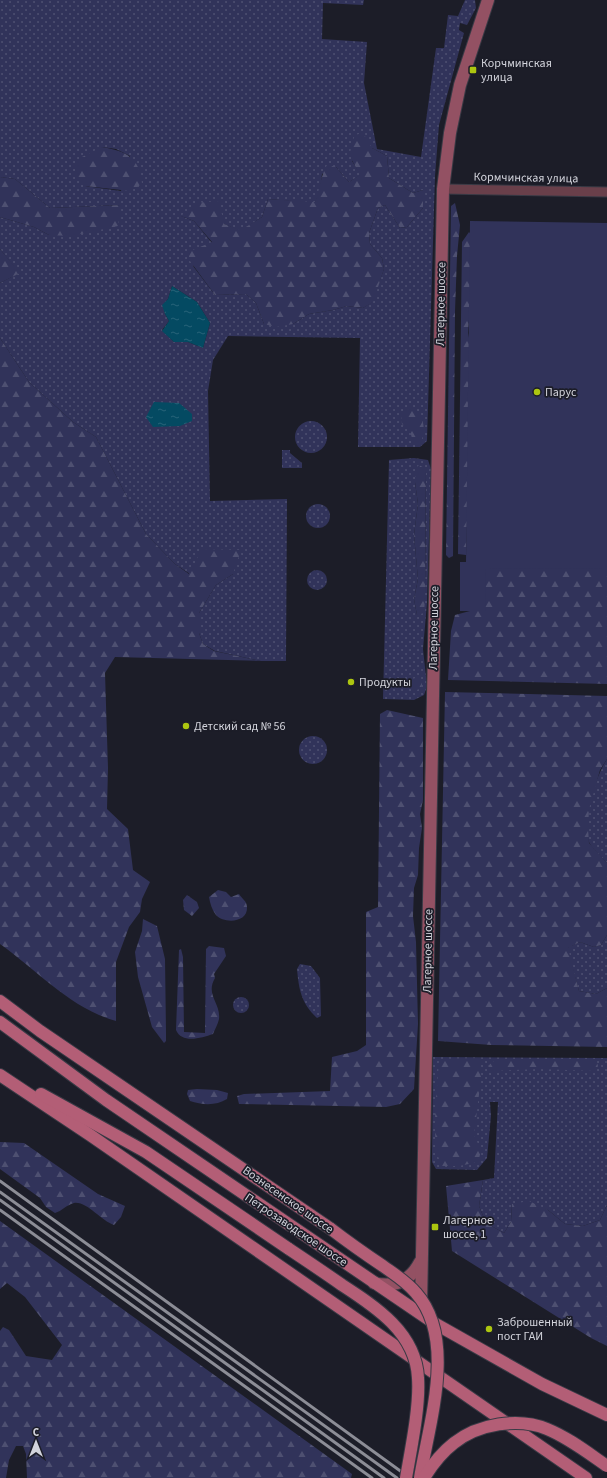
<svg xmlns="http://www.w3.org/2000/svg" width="607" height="1478" font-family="'Source Sans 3',sans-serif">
	<defs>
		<pattern id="green-dots" width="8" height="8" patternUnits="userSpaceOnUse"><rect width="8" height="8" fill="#31335a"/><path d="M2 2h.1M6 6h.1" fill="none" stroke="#4e5071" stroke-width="1.8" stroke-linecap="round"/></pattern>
		<pattern id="forest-firs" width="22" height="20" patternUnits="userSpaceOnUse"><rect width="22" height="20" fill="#31335a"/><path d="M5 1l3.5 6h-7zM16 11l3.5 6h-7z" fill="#4e5071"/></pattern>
		<pattern id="water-ripples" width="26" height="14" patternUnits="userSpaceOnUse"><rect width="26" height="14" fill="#044a62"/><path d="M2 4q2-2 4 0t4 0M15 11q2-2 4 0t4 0" fill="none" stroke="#286378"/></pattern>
	</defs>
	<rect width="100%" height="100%" fill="#1c1d28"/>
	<!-- green -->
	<g fill="url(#green-dots)" fill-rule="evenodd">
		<path d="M 0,0 L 364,0 L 363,5 L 323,3 L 322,39 L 367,42 L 364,83 L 377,149 L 421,157 L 436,48 L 444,48 L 448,15 L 458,16 L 465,0 L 475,0 L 476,8 L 467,25 L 460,23 L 459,30 L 464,33 L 439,125 L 435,176 L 427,441 L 420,447 L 358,447 L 360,338 L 228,336 L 213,360 L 208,391 L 210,501 L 287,499 L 286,661 L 261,661 L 215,651 L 203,644 L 199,633 L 199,613 L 216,585 L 233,574 L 190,574 L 175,564 L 146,534 L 96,437 L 73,422 L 29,382 L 0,338 L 0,283 L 19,273 L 0,249 L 0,217 L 34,227 L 49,235 L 121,205 L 50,208 L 15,179 L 0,177 ZM 102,147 L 116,149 L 130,156 L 121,191 L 85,186 ZM 372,148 L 387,156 L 389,178 L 413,193 L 423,190 L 423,208 L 407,227 L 400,228 L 385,205 L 378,208 L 369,233 L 370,244 L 382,258 L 384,269 L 372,302 L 363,308 L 347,306 L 333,310 L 309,314 L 293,324 L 264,324 L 256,303 L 246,294 L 215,295 L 193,266 L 212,243 L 194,221 L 181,216 L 224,224 L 241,231 L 262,217 L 268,199 L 315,203 L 320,190 L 322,174 L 336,167 L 349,182 L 361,175 L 352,161 ZM 172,286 L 197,302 L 210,323 L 203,348 L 188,342 L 174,342 L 162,330 L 169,321 L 165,314 L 163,305 L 168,299 Z"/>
		<circle cx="311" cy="437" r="16"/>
		<polygon points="282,450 290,450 290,453 302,463 302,468 282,468"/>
		<path d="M 414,458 L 428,460 L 431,469 L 427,603 L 423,649 L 427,686 L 424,695 L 414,700 L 383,699 L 389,460 ZM 426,469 L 425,598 L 417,615 L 414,599 L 418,579 L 414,535 L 418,504 L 415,482 Z"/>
		<circle cx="318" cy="516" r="12"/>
		<circle cx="317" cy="580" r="10"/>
		<circle cx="313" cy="750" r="14"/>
		<path d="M 607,759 L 607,863 C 603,858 590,846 589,842 C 582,819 595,778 607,759 Z"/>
		<polygon points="607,935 607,988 596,994 579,991 567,948 580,942 594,947 601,945"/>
		<path d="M 300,964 L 311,966 L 320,978 L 321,1016 L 317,1018 C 301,1003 299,990 297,969 Z"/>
		<circle cx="241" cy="1005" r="8"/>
		<polygon points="433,1057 607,1058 607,1205 600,1220 583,1226 565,1224 548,1210 512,1204 511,1222 504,1233 486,1223 479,1206 483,1180 494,1178 498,1102 490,1102 491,1116 487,1158 477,1170 436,1169 432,1162"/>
	</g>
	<!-- forest -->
	<g fill="url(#forest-firs)">
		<path d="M 363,133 L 372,148 L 387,156 L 389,178 L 413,193 L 423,190 L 423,208 L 407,227 L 400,228 L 385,205 L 378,208 L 369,233 L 370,244 L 382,258 L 384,269 L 373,302 L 363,308 L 347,306 L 333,310 L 309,314 L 293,324 L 276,327 L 264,324 L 256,303 L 246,294 L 215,295 L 190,261 L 188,252 L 212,242 L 194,221 L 181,216 L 196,203 L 219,201 L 224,224 L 241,230 L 262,217 L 268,199 L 315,202 C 320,190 320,177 327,165 L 336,167 L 349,182 L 360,175 C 350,156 347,157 355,135 Z"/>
		<path d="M 102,147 C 126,151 140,158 142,184 L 130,191 L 85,186 C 76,181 76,174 76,165 L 82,157 Z"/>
		<polygon points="0,177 15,179 50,208 121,205 118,226 71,236 49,235 34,227 0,217"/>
		<polygon points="455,203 460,225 457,256 455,311 453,556 449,558 446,555 451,206"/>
		<polygon points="469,232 475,239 468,333 472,353 466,555 458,554 462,242"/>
		<polygon points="0,249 20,273 0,283"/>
		<path d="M 0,338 L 29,382 L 73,422 L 96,437 L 146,534 L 175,564 L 189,574 L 202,549 L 241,550 L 233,574 L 216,585 L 199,613 L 199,633 L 203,644 L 214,651 L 261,661 L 115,657 L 105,673 L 108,768 L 107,809 L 128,829 L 133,870 L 150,882 L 142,899 L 140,912 L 129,927 L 116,962 L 116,1021 C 70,1008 38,971 0,944 Z"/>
		<path d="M 413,408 C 424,415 427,432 420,443 L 413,443 L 410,430 L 402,424 L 401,415 L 404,409 Z"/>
		<polygon points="419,465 426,469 425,598 424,613 417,615 414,599 418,579 414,535 418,504 415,482 415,469"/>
		<polygon points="607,548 607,684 448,680 451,631 455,615 470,611 482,564"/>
		<circle cx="416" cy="684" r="6"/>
		<polygon points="445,692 607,696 607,759 600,770 589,809 588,828 589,843 607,863 607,935 601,945 594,947 580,942 568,948 579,991 596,994 607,988 607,1047 491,1045 438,1041"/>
		<polygon points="387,710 423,718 423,800 420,814 422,828 419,848 418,875 414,888 413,916 416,942 418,1024 414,1089 400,1104 386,1107 239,1104 237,1096 244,1094 330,1091 332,1057 357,1051 366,1045 366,912 378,907 380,714"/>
		<path d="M 218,890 L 226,892 L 231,897 L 239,894 C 242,899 247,901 247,907 C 248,923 224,924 216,915 C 212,910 210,903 209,897 Z"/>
		<polygon points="187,895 197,902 199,908 192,916 184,910 183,900"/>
		<polygon points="143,919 157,926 165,959 166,1033 166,1041 164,1043 152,1027 138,977 135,952 142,931"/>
		<path d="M 209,946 L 224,948 L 226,956 L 214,974 L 215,978 C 205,995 221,1003 219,1019 C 218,1024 215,1029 213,1034 C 201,1038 182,1044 176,1030 L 179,950 L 181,949 L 183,957 L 184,1032 L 205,1033 L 206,949 Z"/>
		<path d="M 479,1058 L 481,1078 L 474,1135 L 481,1151 L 478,1162 L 459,1166 L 442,1166 C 429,1143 438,1087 439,1059 Z"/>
		<polygon points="528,1059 596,1060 598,1066 595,1071 539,1069 493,1071 488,1066 495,1060"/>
		<path d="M 197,1089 L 217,1090 L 228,1093 L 227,1099 C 216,1106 202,1105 190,1101 L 187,1094 L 188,1090 Z"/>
		<path d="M 0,1142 L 24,1143 L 98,1194 L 125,1206 L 121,1217 L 114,1225 C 101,1221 87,1201 74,1203 C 66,1205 62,1211 55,1213 L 46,1207 L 40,1198 L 0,1169 Z"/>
		<polygon points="483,1180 479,1206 486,1223 504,1233 511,1222 512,1204 529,1201 548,1210 565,1224 583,1226 600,1220 607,1205 607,1346 591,1338 452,1251 446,1186"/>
		<polygon points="0,1221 352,1474 351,1478 27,1478 26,1454 23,1446 16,1446 9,1460 6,1478 0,1478 0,1331 3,1327 9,1330 26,1356 52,1360 62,1345 25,1297 7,1283 0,1289"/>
	</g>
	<!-- pitch -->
	<polygon fill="#31335a" points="470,221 607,223 607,569 486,568 485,611 460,611 460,562 466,562"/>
	<!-- water -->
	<g fill="url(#water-ripples)">
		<polygon points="172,286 197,302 210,323 203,348 188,342 174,342 162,331 169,321 165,314 162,305 168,299"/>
		<polygon points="154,402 179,403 192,414 192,421 180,426 153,427 146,417"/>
	</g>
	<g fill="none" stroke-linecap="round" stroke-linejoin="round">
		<!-- street casing -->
		<g stroke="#393a45" stroke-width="11">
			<polyline id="street" points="443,189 607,192"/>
		</g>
		<!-- secondary casing -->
		<g stroke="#393a45" stroke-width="14">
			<g id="secondary">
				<path d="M 374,1283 C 395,1288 410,1281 420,1262"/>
				<polyline points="421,1305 443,189 450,133 460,85 488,0"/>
			</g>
		</g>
		<!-- primary casing -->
		<g stroke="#393a45" stroke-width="14">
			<g id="primary">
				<polyline points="0,1001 40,1031 331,1229"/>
				<polyline points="0,1022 106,1100 434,1323 542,1384 607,1415"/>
				<polyline points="0,1075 90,1135 586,1478"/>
				<polyline points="41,1094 146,1152 289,1249"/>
			</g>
		</g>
		<!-- street -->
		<use href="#street" stroke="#693f4a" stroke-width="9"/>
		<!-- secondary -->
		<use href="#secondary" stroke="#935163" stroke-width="12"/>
		<!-- primary -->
		<use href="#primary" stroke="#b35e76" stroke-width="12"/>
		<!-- rail -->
		<g stroke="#8c8d96" stroke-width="3">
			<polyline points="0,1181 410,1478"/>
			<polyline points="0,1192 397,1478"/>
			<polyline points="0,1200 384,1478"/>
			<polyline points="0,1210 372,1478"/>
		</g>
		<!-- primary-bridge casing -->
		<g stroke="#393a45" stroke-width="14" stroke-linecap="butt">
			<g id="primary-bridge">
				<path d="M 331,1229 C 348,1242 365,1254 383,1266 C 394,1274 407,1282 416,1293 C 457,1339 429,1423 420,1478"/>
				<path d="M 289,1249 C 307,1261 325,1273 342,1285 C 376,1307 416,1333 418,1378 C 420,1406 411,1449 406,1478"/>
				<path d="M 424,1478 C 432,1465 441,1453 454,1443 C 478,1424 518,1417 547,1429 C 569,1438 588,1453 607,1466"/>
			</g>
		</g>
		<!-- primary-bridge -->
		<use href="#primary-bridge" stroke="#b35e76" stroke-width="12"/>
	</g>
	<!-- markers -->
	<g fill="#adc610" stroke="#1c1d28" stroke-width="1.5">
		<rect x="469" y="66" width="8" height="8" rx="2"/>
		<circle cx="537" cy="392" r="4"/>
		<circle cx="351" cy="682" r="4"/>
		<circle cx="186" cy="726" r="4"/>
		<rect x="431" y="1223" width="8" height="8" rx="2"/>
		<circle cx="489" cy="1329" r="4"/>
	</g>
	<g text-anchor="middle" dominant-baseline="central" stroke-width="3.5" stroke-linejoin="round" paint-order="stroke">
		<!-- poi labels -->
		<g font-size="12" fill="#d2d3db" stroke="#1c1d28" text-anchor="start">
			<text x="481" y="63">Корчминская<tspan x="481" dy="14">улица</tspan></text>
			<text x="545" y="392">Парус</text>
			<text x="359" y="682">Продукты</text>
			<text x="194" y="726">Детский сад № 56</text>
			<text x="443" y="1220">Лагерное<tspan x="443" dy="14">шоссе, 1</tspan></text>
			<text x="497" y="1322">Заброшенный<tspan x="497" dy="14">пост ГАИ</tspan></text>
		</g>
		<!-- street labels -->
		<g font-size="12" fill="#d2d3db" stroke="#1c1d28">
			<text transform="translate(526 178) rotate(1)">Кормчинская улица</text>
			<text transform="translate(441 304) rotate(-89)">Лагерное шоссе</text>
			<text transform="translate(434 628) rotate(-89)">Лагерное шоссе</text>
			<text transform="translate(428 951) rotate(-89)">Лагерное шоссе</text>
			<text transform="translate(288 1200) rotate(35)">Вознесенское шоссе</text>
			<text transform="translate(296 1230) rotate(34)">Петрозаводское шоссе</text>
		</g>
	</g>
	<!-- north arrow -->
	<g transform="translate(36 1442)" stroke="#1c1d28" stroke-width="3" paint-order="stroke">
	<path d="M0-3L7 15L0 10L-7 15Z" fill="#d2d3db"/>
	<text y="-6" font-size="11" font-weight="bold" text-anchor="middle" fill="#d2d3db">С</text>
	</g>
</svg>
